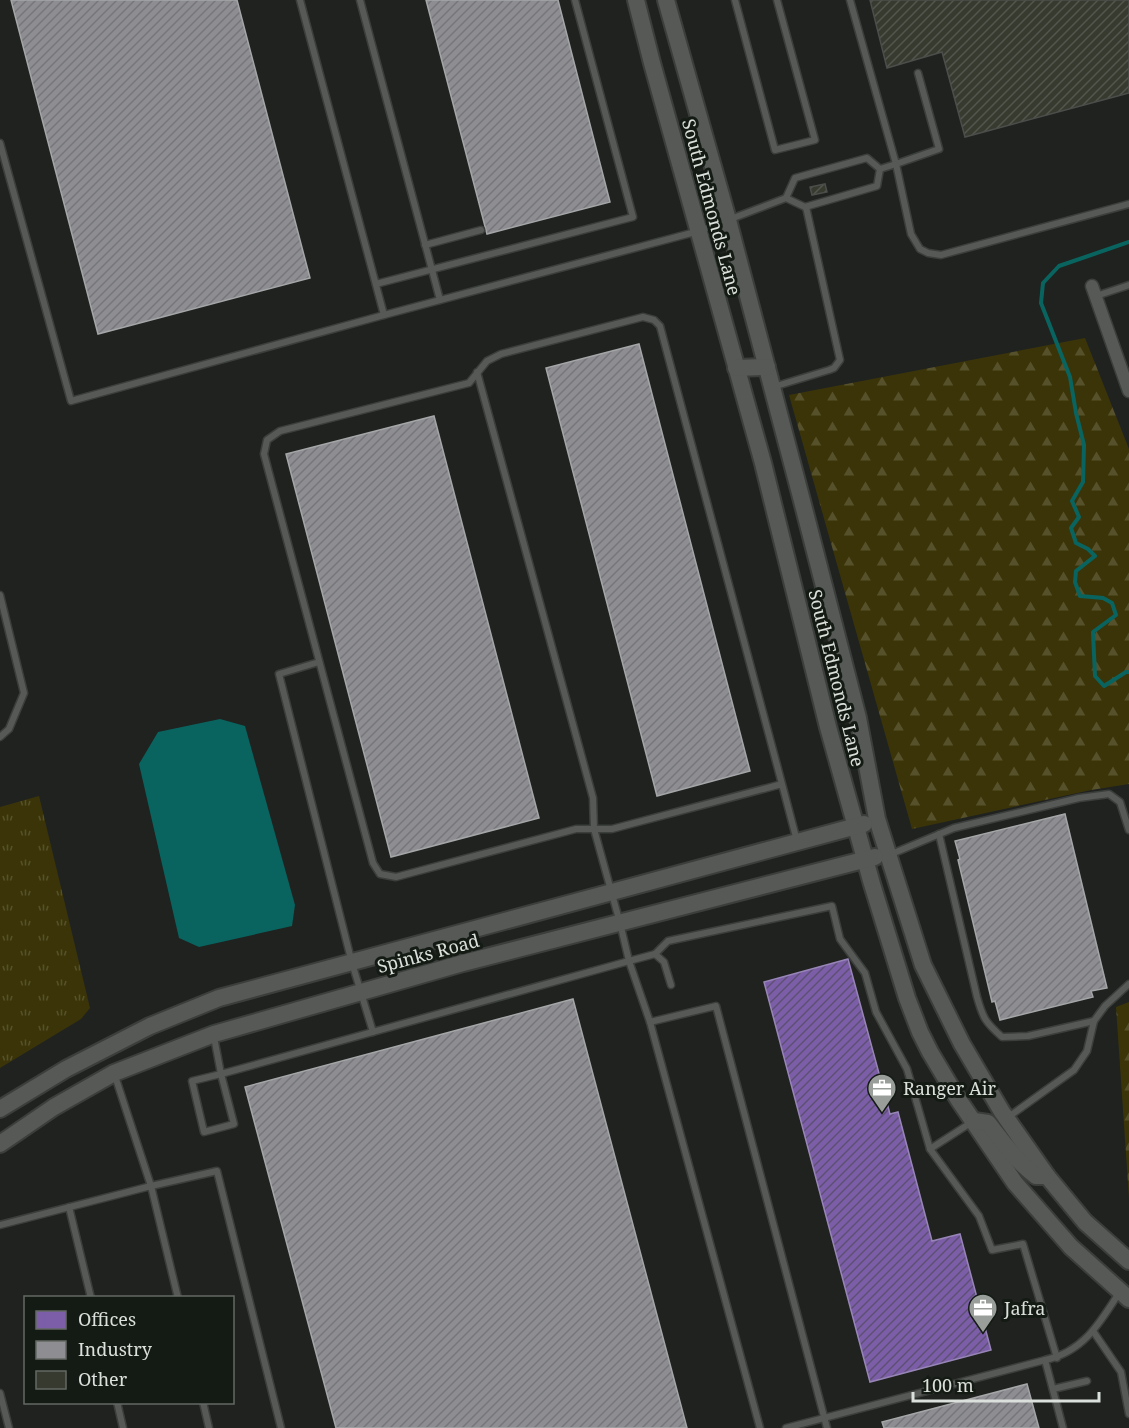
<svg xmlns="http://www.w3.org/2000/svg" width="1129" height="1428" font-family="'Noto Serif',serif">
	<defs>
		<pattern id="grass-tufts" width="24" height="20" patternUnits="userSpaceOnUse" patternTransform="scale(1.5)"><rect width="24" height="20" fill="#3b3408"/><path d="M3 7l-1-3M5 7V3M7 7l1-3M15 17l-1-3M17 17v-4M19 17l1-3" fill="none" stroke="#57512b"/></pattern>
		<pattern id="forest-firs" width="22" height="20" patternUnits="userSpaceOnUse" patternTransform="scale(1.5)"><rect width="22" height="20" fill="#3b3408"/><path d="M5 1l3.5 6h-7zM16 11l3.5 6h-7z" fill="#57512b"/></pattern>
		<pattern id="offices-hatch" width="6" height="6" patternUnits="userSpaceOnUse" patternTransform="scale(1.5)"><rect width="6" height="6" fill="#7b5ea7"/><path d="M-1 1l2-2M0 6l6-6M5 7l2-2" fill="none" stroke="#5e5074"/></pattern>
		<pattern id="industry-hatch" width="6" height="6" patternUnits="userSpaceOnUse" patternTransform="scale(1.5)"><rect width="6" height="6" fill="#8d8d92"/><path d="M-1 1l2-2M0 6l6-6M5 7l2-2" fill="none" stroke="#76777a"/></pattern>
		<pattern id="building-hatch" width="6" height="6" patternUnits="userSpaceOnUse" patternTransform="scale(1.5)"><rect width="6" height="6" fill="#363a2f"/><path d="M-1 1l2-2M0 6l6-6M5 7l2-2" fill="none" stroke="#52564d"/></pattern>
	</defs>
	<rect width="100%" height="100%" fill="#1f221f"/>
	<!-- grass -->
	<polygon fill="url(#grass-tufts)" points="39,796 90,1008 81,1019 0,1068 0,807"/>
	<!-- forest -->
	<g fill="url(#forest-firs)">
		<polygon points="1085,338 1129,449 1129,784 1091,790 912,829 789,395"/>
		<polygon points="1129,1002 1129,1198 1116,1007"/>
	</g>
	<!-- water -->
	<polygon fill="#096460" points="220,719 245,726 295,905 292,926 199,947 179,938 139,764 158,732"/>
	<!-- offices -->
	<polygon fill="url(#offices-hatch)" stroke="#9885b7" stroke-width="1.5" points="848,959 890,1114 898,1112 932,1241 960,1234 991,1350 870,1382 764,982"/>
	<!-- industry -->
	<g fill="url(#industry-hatch)" stroke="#a5a6a8" stroke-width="1.5">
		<polygon points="11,0 237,0 310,278 98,334"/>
		<polygon points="426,0 558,0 610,202 487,234"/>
		<polygon points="639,344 750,771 657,796 546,368"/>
		<polygon points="434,416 539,818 391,857 286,454"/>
		<polygon points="1065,814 1107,988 1091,991 1093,997 1000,1020 995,1001 992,1002 958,860 960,859 955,841"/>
		<polygon points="573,999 687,1428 336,1428 245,1087"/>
		<polygon points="1027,1384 1039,1428 884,1428 882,1422"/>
	</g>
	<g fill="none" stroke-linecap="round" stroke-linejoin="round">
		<!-- stream -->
		<polyline stroke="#096460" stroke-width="4" points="1129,242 1059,266 1043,283 1041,303 1070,377 1076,413 1084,445 1083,482 1072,501 1079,517 1071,528 1076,543 1088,549 1095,556 1076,571 1075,582 1080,596 1103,598 1112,603 1116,615 1093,632 1095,676 1104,686 1126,672 1129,672"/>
	</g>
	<!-- building -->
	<g fill="url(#building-hatch)" stroke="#4c4e4b" stroke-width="1.5">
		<polygon points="870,0 1129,0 1129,93 965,137 942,52 887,68"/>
		<polygon points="825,184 827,192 812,195 810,187"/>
	</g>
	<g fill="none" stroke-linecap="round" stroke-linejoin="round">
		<!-- service casing -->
		<g stroke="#3b3e3b" stroke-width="9">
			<g id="service">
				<polyline points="300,0 384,315"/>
				<polyline points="360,0 440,300"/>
				<polyline points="735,0 775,150 815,140 777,0"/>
				<polyline points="850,0 896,164 939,149 918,73"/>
				<polyline points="0,143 71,401 384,315 699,231 786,198"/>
				<polygon points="867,158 880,169 877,186 805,207 786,198 795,178"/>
				<polyline points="880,169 896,164 911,234 920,249 928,253 941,255 1129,204"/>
				<polyline points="425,245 481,230"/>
				<polyline points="376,284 633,217 575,0"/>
				<polyline points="1096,296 1129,285"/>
				<polyline points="477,372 593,798 594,829 620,923 629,961 655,954 668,941 832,906 840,939 865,973 876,1012 907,1069 930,1149 979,1216 992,1250 1023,1244 1057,1358"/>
				<polyline points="773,387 829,370 834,368 840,360 806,207"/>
				<polyline points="0,595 24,693 9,729 0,737"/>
				<polyline points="319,662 279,674 352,963 373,1032"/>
				<polyline points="782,784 612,829 576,829 396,877 380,874 373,863 264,454 267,440 280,431 469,383 487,361 501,354 643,317 654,320 660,326 782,784 797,841"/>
				<path d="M 939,834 L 977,997 C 983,1018 985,1022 1002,1037 L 1028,1036 L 1094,1021"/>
				<polyline points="889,855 954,828 1079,798 1109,794 1120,802 1129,830"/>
				<polyline points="655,954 664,962 671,985"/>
				<polyline points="650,1022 760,1428"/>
				<polyline points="214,1037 221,1074 234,1124 204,1132 192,1081 221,1074 629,961 650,1022 716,1006 827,1428"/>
				<polyline points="115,1076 151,1186 217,1171 281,1428"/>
				<polyline points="1007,1118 1074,1070 1087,1051 1094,1021 1105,1006 1129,984"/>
				<polyline points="930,1149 972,1122"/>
				<polyline points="69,1207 91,1298"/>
				<polyline points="0,1225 151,1186 178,1298"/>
				<polyline points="1093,1331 1121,1372 1129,1414"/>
				<polyline points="1053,1389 1087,1381"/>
				<polyline points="0,1393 9,1428"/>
				<polyline points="117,1402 123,1428"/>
				<polyline points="203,1402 209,1428"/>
				<polyline points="786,1428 1045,1360"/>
				<path d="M 1063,1428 L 1045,1360 C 1083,1352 1100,1323 1119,1293"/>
			</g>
		</g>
		<!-- minor casing -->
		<g stroke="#3b3e3b" stroke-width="15">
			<polyline id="minor" points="1092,286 1129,391"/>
		</g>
		<!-- secondary casing -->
		<g stroke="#3b3e3b" stroke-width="20">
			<g id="secondary">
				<polyline points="636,0 652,63 763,463 828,727 872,884 907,998 920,1032 930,1052 958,1099 1015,1183 1071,1247 1129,1299"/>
				<polyline points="666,0 728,220 801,497 858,718 877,819 923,965 962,1044 1002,1112 1047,1176 1085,1222 1129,1261"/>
				<polyline points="736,368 767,367"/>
				<polyline points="0,1109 66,1069 150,1026 219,998 864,824"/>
				<path d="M 974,1121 L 988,1123 C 1003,1142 1016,1161 1036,1176 L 1047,1176"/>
				<polyline points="0,1144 54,1107 114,1073 214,1034 463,963 875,857"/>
			</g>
		</g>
		<!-- service -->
		<use href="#service" stroke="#565956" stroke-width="6"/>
		<!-- minor -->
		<use href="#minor" stroke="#565956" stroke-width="12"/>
		<!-- secondary -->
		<use href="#secondary" stroke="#565956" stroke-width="16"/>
	</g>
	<!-- icons -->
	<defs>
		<g id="office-pin" transform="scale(1.5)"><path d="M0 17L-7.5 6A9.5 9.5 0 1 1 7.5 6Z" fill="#9a9e9a" stroke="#141a14"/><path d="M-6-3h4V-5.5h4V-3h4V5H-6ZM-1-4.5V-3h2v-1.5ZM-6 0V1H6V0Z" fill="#fff"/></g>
	</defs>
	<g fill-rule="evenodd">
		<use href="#office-pin" x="882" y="1088"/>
		<use href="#office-pin" x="983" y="1308"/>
	</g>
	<g text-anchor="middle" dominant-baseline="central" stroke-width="6" stroke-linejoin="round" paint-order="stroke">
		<!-- street labels -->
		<g font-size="18" fill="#dce0dc" stroke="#141a14">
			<text transform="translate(712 207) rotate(75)">South Edmonds Lane</text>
			<text transform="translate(837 678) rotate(76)">South Edmonds Lane</text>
			<text transform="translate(428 953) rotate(-15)">Spinks Road</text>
		</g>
		<!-- poi labels -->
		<g font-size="18" fill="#dce0dc" stroke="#141a14" text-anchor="start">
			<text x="903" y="1088">Ranger Air</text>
			<text x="1004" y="1308">Jafra</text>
		</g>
	</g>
	<!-- legend -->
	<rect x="24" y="1296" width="210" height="108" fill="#141a14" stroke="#646964" stroke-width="1.5"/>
	<rect x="36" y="1311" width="30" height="18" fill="#7b5ea7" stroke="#646964" stroke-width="1.5"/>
	<text x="78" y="1326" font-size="18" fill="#dce0dc">Offices</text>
	<rect x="36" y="1341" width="30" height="18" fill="#8d8d92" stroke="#646964" stroke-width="1.5"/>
	<text x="78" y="1356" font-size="18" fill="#dce0dc">Industry</text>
	<rect x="36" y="1371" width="30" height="18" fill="#363a2f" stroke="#646964" stroke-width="1.5"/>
	<text x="78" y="1386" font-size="18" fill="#dce0dc">Other</text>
	<!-- scale -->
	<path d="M913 1392v9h186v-9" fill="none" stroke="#dce0dc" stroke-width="3"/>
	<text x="922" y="1392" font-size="18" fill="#dce0dc" stroke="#141a14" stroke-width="4.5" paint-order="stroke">100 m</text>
</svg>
